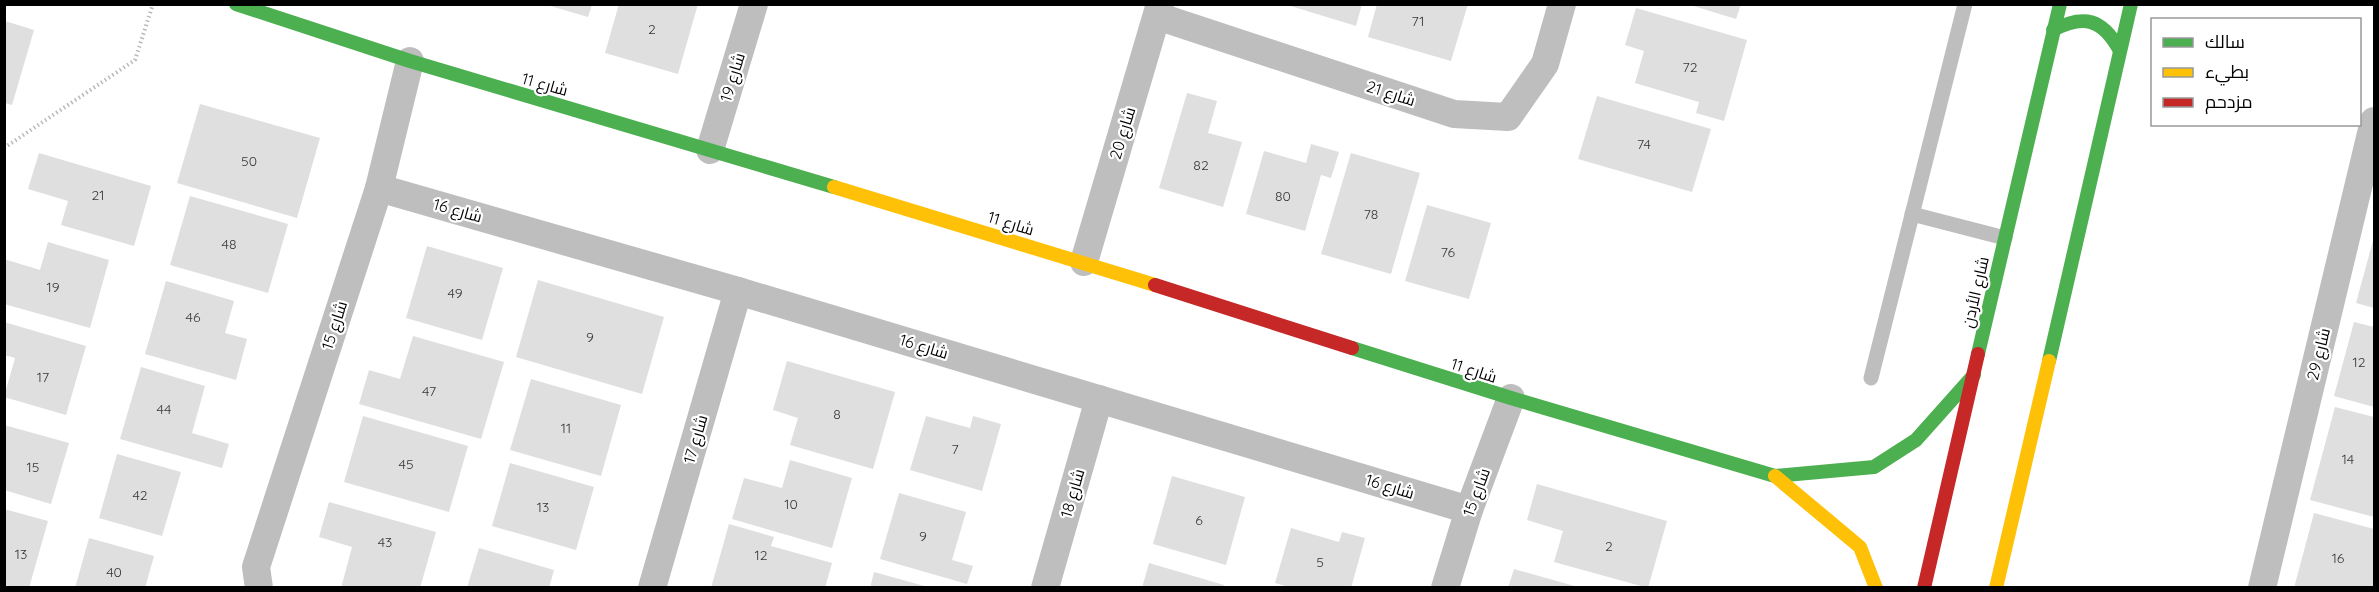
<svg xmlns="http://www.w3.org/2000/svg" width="2379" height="592" font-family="Quicksand,Cairo,sans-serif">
	<rect width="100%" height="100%" fill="#fff"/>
	<!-- building -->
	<g fill="#dfdfdf">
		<polygon points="619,4 698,4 678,74 605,53"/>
		<polygon points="1284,4 1362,4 1356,26"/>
		<polygon points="1377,4 1468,4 1451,61 1368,37"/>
		<polygon points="1687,4 1741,4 1736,19"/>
		<polygon points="547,5 592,5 588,17"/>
		<polygon points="1636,8 1747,40 1724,121 1696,113 1699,102 1635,83 1644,51 1625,45"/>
		<polygon points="5,21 34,30 12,105 5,103"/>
		<polygon points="1187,93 1217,101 1208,133 1242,142 1223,207 1159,188"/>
		<polygon points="1597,96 1711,129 1692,192 1578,159"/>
		<polygon points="200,104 320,138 297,218 177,183"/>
		<polygon points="1311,144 1339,152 1331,178 1321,175 1305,231 1246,214 1264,151 1306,163"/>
		<polygon points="39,153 151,186 134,246 61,225 68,201 28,189"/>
		<polygon points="1351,153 1420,173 1391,274 1321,254"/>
		<polygon points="190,196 288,224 268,293 170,265"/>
		<polygon points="1427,205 1491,223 1469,299 1405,281"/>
		<polygon points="2374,237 2374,308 2356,303"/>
		<polygon points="48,242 109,260 90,328 4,304 4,259 40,270"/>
		<polygon points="427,246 503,268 482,340 406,318"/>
		<polygon points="538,280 664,317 642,394 516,357"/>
		<polygon points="166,281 234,301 225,333 247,339 236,380 145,354"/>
		<polygon points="4,322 86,346 66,415 4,397 15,358 4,355"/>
		<polygon points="2354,322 2374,327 2374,407 2334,396"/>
		<polygon points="413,336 504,362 481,439 359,404 369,370 400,379"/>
		<polygon points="787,361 895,392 873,469 790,445 798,418 773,410"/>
		<polygon points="141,367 205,386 192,433 229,444 222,468 120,439"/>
		<polygon points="531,379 621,405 601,476 510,450"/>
		<polygon points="2335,407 2374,417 2374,517 2310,500"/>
		<polygon points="363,416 468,446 449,512 344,482"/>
		<polygon points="926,416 970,428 973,416 1001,424 982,491 910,470"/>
		<polygon points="4,425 69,443 51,504 4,490"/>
		<polygon points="117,454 181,472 162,536 99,518"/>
		<polygon points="790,460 852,478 832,548 732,519 744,478 782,488"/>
		<polygon points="510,463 594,487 576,550 492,526"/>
		<polygon points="1172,476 1245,497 1226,565 1153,544"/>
		<polygon points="1537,484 1667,521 1648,588 1554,562 1563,531 1527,520"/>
		<polygon points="899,493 966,512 952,560 973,566 967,584 880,559"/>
		<polygon points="329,502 436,532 420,588 341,588 352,547 319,537"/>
		<polygon points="4,509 48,521 29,588 4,588"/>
		<polygon points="2314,513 2374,529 2374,588 2294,588"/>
		<polygon points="729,524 774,537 771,546 832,563 825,588 711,588"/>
		<polygon points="1291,528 1339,542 1342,532 1365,538 1351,588 1292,588 1275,583"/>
		<polygon points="89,538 154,556 145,588 75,588"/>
		<polygon points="479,548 554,570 549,588 467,588"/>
		<polygon points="1149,563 1224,585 1223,588 1142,588"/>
		<polygon points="1514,569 1578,587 1578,588 1508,588"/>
		<polygon points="874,572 928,587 927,588 870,588"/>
	</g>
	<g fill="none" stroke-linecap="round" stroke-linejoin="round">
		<!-- path -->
		<polyline stroke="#b9b9b9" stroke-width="4" stroke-dasharray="1.5 3" stroke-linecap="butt" points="4,148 135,60 153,4"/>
		<!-- lane -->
		<g stroke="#bebebe" stroke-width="15">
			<polyline points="1912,214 2005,238"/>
			<polyline points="1871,378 1965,4"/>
		</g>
		<!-- street -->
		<g stroke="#bebebe" stroke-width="28">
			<polyline points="1157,16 1454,114 1508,117 1545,64 1562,4"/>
			<polyline points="710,150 754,4"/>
			<polyline points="379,188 738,291 1469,510"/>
			<polyline points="1084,262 1160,4"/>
			<polyline points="259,588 256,567 379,188 410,61"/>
			<polyline points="652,588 738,291"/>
			<polyline points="1045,588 1099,399"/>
			<polyline points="1445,588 1469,510 1511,398"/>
			<polyline points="2262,588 2374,121"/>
		</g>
		<!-- fast -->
		<g stroke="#4caf50" stroke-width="14">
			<polyline points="236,4 410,61 834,187"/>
			<path d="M 2053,30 C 2084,14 2102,19 2119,49"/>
			<polyline points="1352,348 1511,398 1775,476 1874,467 1916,440 1974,375"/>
			<polyline points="1978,354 2060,4"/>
			<polyline points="2049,361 2131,4"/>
		</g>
		<!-- slow -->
		<g stroke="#ffc107" stroke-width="14">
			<polyline points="834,187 1155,285"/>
			<polyline points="1775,476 1860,547 1876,588"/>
			<polyline points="1996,588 2049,361"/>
		</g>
		<!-- jam -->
		<g stroke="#c62828" stroke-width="14">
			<polyline points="1155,285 1352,348"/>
			<polyline points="1924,588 1978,354"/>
		</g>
	</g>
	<g text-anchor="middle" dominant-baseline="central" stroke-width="4.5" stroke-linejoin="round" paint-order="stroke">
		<!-- number labels -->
		<g font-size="14" fill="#383838">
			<text x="1418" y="21">71</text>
			<text x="652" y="29">2</text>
			<text x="1690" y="67">72</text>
			<text x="1644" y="144">74</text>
			<text x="249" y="161">50</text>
			<text x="1201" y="165">82</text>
			<text x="98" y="195">21</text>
			<text x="1283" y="196">80</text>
			<text x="1371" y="214">78</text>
			<text x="229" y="244">48</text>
			<text x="1448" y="252">76</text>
			<text x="53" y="287">19</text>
			<text x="455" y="293">49</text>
			<text x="193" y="317">46</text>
			<text x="590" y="337">9</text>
			<text x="2359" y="362">12</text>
			<text x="43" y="377">17</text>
			<text x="429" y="391">47</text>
			<text x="164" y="409">44</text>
			<text x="837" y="414">8</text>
			<text x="566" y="428">11</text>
			<text x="955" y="449">7</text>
			<text x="2348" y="459">14</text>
			<text x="406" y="464">45</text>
			<text x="33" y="467">15</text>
			<text x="140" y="495">42</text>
			<text x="791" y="504">10</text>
			<text x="543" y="507">13</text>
			<text x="1199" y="520">6</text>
			<text x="923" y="536">9</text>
			<text x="385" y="542">43</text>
			<text x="1609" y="546">2</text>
			<text x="21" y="554">13</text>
			<text x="761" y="555">12</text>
			<text x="2338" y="558">16</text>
			<text x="1320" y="562">5</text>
			<text x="114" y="572">40</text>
		</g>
		<!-- street labels -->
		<g font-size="16" fill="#000" stroke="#fff">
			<text transform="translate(732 77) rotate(-73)">شارع 19</text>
			<text transform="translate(545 84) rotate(16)">شارع 11</text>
			<text transform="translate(1391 93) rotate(18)">شارع 21</text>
			<text transform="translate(1122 133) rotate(-73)">شارع 20</text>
			<text transform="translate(458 210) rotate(16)">شارع 16</text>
			<text transform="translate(1011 223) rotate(17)">شارع 11</text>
			<text transform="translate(1975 292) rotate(-77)">شارع الأردن</text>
			<text transform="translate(334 325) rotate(-72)">شارع 15</text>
			<text transform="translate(924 346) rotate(17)">شارع 16</text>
			<text transform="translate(2318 354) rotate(-76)">شارع 29</text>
			<text transform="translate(1474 370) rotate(18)">شارع 11</text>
			<text transform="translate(695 439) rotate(-74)">شارع 17</text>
			<text transform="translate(1390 486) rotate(17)">شارع 16</text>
			<text transform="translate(1476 492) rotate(-70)">شارع 15</text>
			<text transform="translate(1072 493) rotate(-74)">شارع 18</text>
		</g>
	</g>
	<!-- border -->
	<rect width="2379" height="592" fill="none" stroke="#000000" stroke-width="12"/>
	<!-- legend -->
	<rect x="2151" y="18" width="210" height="108" fill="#ffffff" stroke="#999999" stroke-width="1.5"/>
	<rect x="2163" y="38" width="30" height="9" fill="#4caf50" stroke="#999999" stroke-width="1.5"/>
	<text x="2205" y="48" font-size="18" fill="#000000">سالك</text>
	<rect x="2163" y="68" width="30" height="9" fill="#ffc107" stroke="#999999" stroke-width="1.5"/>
	<text x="2205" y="78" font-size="18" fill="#000000">بطيء</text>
	<rect x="2163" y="98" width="30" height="9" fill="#c62828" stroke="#999999" stroke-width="1.5"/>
	<text x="2205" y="108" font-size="18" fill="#000000">مزدحم</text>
</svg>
